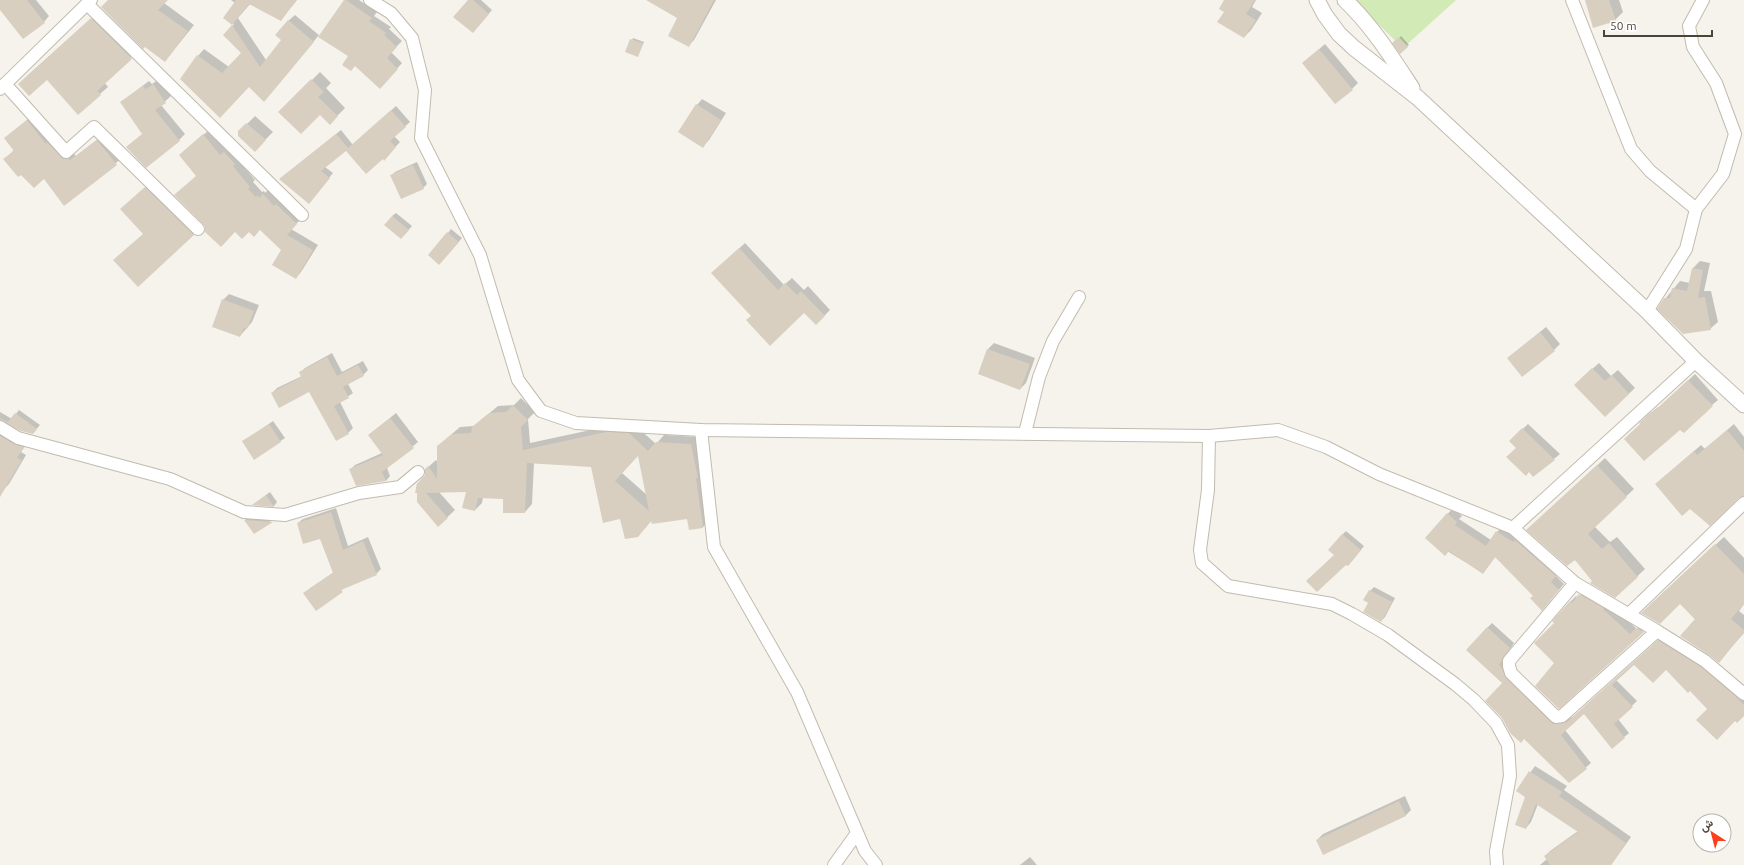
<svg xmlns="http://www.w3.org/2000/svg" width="1744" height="865" font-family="Ubuntu,Vazirmatn,sans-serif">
	<rect width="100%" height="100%" fill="#f6f3ec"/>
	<!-- green -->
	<polygon fill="#d2eab5" points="1353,0 1456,0 1403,48"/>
	<!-- shadow -->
	<g fill="#0003" fill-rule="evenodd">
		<polygon points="0,0 36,0 49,16 44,22 0,8"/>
		<polygon points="109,0 167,0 164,3 194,25 165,61"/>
		<polygon points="231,0 297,0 281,20 250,4 238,18 266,60 283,40 288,21 295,15 320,36 345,0 359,0 377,12 374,16 391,27 389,29 402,41 391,52 402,63 385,82 319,35 270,94 249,86 219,116 198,56 204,49 229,67 243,53 224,35 234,24 225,18 235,3"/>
		<polygon points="469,0 481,0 492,10 476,28"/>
		<polygon points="654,0 716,0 694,40 688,46 679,18"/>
		<polygon points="1224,0 1256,0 1252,7 1262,13 1251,30 1244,37 1226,12"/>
		<polygon points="1586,0 1619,0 1623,12 1615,20"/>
		<polygon points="100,11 139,50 104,82 108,87 100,94 47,79 27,76"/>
		<polygon points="1401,36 1409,45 1400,52 1394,43"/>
		<polygon points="633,38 644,42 638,56 627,52"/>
		<polygon points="1325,44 1358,83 1352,89 1303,63"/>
		<polygon points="320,72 331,83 326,88 345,108 330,123 320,114 280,112"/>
		<polygon points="159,79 171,96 161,105 185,134 179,140 143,134 121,102 149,81 152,84"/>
		<polygon points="702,99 726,113 709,140 703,146 697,105"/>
		<polygon points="396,106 410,122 394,136 400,142 384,159 383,157 346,150 325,167 333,173 313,198 280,179 341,130 353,145"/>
		<polygon points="33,115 69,154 74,154 76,156 103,135 122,158 65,204 44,178 5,159 14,150 5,138"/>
		<polygon points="255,116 273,132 255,150 239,132"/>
		<polygon points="209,130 226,150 230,147 238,160 255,180 253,182 262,192 264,191 265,193 269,189 302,218 291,229 318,245 301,272 296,278 283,249 260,228 235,231 206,227 197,176 180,155"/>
		<polygon points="417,162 427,184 423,188 391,176 395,172"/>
		<polygon points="151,183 199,229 138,285 144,234 127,204"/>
		<polygon points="396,213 412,226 405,234 392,216"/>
		<polygon points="451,229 462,238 443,260 448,233"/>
		<polygon points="745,243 784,285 792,278 804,290 808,286 830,310 816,324 804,312 752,316 719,267"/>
		<polygon points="1700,261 1710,263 1704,291 1711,291 1718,322 1710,329 1665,299 1680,281 1690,283 1693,268"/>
		<polygon points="229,294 259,305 252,322 240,336 223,300"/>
		<polygon points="1546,327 1560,344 1554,350 1514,353"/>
		<polygon points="994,343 1035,358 1026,383 1020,389 988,349"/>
		<polygon points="332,353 342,372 363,361 368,370 363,375 348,384 353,393 340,402 353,428 348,433 310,391 272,393 277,388 302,376 300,373 305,368"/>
		<polygon points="1599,363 1611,376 1618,370 1635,388 1605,416 1581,379"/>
		<polygon points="1695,374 1718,400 1712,405 1680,428 1646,417 1658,407 1659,408"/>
		<path d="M 521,398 L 535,412 L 528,419 L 530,443 L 614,425 L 636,426 L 656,444 L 664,435 L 698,437 L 710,520 L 703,527 L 690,529 L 688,518 L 652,520 L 645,528 L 621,518 L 592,466 L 534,463 L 532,504 L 525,512 L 504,498 L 483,497 L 482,503 L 475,510 L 468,491 L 439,492 L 455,510 L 439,525 L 418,483 L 425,476 L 426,469 L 436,460 L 438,463 L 446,439 L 460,427 L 474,426 L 498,406 L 514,405 ZM 638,454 L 647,495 L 622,473 Z"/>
		<polygon points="19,410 40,425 33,433 0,419 0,412 12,419"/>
		<polygon points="396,413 418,442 387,468 390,476 386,481 350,470 355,465 382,453 369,435"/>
		<polygon points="273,421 285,438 254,459 243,442"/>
		<polygon points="1528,424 1560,454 1533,476 1517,448 1510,441"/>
		<polygon points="1734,424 1744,437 1744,495 1690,508 1656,484 1701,445 1705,449"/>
		<polygon points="0,430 28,442 21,452 26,455 9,484 4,489 0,487"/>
		<polygon points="1605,458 1634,489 1594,526 1610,542 1617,537 1645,569 1615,597 1535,523"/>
		<polygon points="270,492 277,502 274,506 254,504"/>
		<polygon points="336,508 348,546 368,537 381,569 376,574 347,586 316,609 309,589 334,572 320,538 298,523 303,519"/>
		<polygon points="1453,508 1462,516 1459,519 1491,540 1502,526 1561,571 1556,576 1564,584 1547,604 1534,596 1496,556 1483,573 1426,538"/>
		<polygon points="249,516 275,518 254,533 245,520"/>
		<polygon points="1346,531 1364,546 1352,561 1336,555 1342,535"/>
		<polygon points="1724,537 1744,558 1744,604 1739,611 1744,615 1744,633 1726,653 1680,603 1650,605"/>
		<polygon points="1374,587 1395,598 1385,617 1381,621 1370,602 1370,591"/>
		<polygon points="1586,589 1608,603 1637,629 1643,623 1649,626 1559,708 1555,663 1556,623 1570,602 1576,596 1578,598"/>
		<polygon points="1492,623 1514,643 1503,660 1563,720 1573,717 1663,636 1744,697 1744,715 1708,709 1690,690 1666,668 1634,664 1616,680 1637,701 1618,719 1629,733 1612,747 1584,713 1565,730 1591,763 1569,782 1504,683 1487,628"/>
		<polygon points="1535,766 1567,786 1564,790 1631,837 1611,865 1540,865 1547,859 1545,856 1550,851 1578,831 1538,804 1531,822 1526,828 1527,797 1517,791"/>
		<polygon points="1405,796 1411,810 1405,816 1317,840 1323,834"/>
		<polygon points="1030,857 1037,865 1020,865"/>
	</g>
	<!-- building -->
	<g fill="#d8cfc1" fill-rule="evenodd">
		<polygon points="0,0 27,0 45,23 23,39 0,10"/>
		<polygon points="108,0 168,0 158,10 188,31 165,62 145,47 143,49 101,7"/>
		<polygon points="236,0 296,0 281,21 249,4 232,25 260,67 281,40 275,35 288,20 314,42 264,102 249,87 220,118 180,79 197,55 222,73 241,53 223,35 232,25 223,18"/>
		<polygon points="344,0 346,0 372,18 369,21 386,33 384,35 397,47 387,58 398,69 380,89 355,66 351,71 342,65 348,56 318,37"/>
		<polygon points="468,0 473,0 489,14 473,33 453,17"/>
		<polygon points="646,0 714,0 689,47 668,36 677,18"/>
		<polygon points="1224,0 1255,0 1246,14 1256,20 1244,38 1217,22 1224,12 1219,9"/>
		<polygon points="1585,0 1609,0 1616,21 1593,28"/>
		<polygon points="91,18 132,59 97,91 101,95 78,115 47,80 29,96 18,84"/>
		<polygon points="1399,37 1408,47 1400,54 1392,43"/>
		<polygon points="630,39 643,43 638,57 625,52"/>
		<polygon points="1319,49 1353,90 1335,104 1302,63"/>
		<polygon points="311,79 324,92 318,97 338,116 330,125 320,115 301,134 278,112"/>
		<polygon points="153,84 166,103 155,110 180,141 146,168 126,147 142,134 120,102 143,86 146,89"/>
		<polygon points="696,104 721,120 703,148 678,132"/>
		<polygon points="391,110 406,127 390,141 396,147 384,161 383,159 366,174 346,151 321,171 330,178 309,204 279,179 336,134 348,148"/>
		<polygon points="27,120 46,144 47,142 63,159 69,159 70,160 97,140 117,165 64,206 44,179 34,188 21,175 18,177 3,159 14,151 4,138"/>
		<polygon points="246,123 266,140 255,152 238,136 238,131"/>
		<polygon points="203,134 220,155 224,152 235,164 233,166 250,187 248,189 256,197 258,195 259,198 263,194 274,206 276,204 297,224 287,235 313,250 296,279 272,265 281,250 260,230 254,237 249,232 242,239 235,232 221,247 205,232 205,227 203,224 174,195 196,176 179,155"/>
		<polygon points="413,165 424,189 401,199 390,175"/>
		<polygon points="145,187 194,235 138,287 113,260 143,234 120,209"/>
		<polygon points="392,216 409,230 401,239 384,225"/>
		<polygon points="447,232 459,242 439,265 428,255"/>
		<polygon points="739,248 778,290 785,283 797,295 801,291 825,316 816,325 804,313 770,346 746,320 751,316 711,273"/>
		<polygon points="1692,268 1703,270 1698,298 1705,297 1711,330 1683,334 1657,309 1664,298 1670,298 1672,288 1687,291"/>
		<polygon points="222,299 254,311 247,329 244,328 240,337 212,327"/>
		<polygon points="1540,332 1555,351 1522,377 1507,358"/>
		<polygon points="987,349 1030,364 1020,390 978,374"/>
		<polygon points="327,357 337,376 358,365 364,376 343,387 349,398 334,406 349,434 336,441 309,392 279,408 271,393 301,377 299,372"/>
		<polygon points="1592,368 1605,381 1612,375 1629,394 1605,417 1574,385"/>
		<polygon points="1688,380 1713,406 1684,433 1680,430 1644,461 1624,439 1640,424 1639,423 1651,412 1652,413"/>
		<path d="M 513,405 L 528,420 L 521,427 L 523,450 L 606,432 L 629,433 L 648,451 L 656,442 L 691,444 L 698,478 L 696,478 L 703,528 L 689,530 L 687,519 L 652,524 L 651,521 L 638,537 L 625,539 L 620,519 L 603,523 L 591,467 L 527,463 L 525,513 L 503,513 L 503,499 L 478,498 L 475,511 L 462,508 L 466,492 L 426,493 L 448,518 L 438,527 L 417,502 L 417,493 L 415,493 L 417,483 L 418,483 L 425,475 L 425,469 L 428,466 L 437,479 L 437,446 L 452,434 L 471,433 L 472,427 L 489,413 L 506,412 ZM 638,456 L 649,511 L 615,481 Z"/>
		<polygon points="15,413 37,429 33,434 21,431 0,420 0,418 8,422"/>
		<polygon points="390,418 414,448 382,472 386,481 356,486 349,469 383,455 368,435"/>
		<polygon points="269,424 281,442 254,460 242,441"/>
		<polygon points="1522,428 1555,460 1533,477 1529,472 1526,476 1506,457 1516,448 1509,441"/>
		<polygon points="1727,430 1744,451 1744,496 1739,498 1710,526 1690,509 1682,516 1655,484 1694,451 1697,455"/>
		<polygon points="0,436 14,444 24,447 17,458 22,460 0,497"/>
		<polygon points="1597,465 1627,497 1588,534 1602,549 1609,543 1638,577 1615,598 1590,583 1592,581 1575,560 1567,566 1526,530"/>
		<polygon points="266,495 274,507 252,505"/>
		<polygon points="331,512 343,550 363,541 377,575 341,590 343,592 316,611 303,593 333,573 320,539 303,544 297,523"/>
		<polygon points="1447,513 1457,522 1455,525 1486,546 1496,531 1513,542 1515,540 1556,576 1551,582 1559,590 1542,611 1530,598 1533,596 1495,557 1483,574 1449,551 1445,556 1425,538"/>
		<polygon points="244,520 273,522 254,534"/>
		<polygon points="1342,534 1361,550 1348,566 1346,565 1317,592 1306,581 1334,555 1328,550"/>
		<polygon points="1715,544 1744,574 1744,604 1731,619 1744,630 1744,632 1719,663 1709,655 1680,636 1695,619 1680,604 1660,624 1641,613"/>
		<polygon points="1369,590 1392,602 1381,622 1363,612 1368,603 1363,600"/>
		<polygon points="1579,594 1604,608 1603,609 1630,634 1636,628 1644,632 1559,709 1535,686 1554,663 1534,643 1554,623 1552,621 1570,601 1572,603"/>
		<polygon points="1487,627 1510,648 1499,665 1502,668 1506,678 1553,724 1567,722 1658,640 1701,667 1734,695 1744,705 1744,716 1737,723 1735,721 1717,740 1696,720 1707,709 1690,691 1688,693 1666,670 1653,683 1634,665 1612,685 1633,707 1614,724 1625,738 1612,749 1584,714 1561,735 1587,769 1569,783 1524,739 1521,743 1510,733 1502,718 1485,701 1502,683 1466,650"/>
		<polygon points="1529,771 1562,792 1559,796 1626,843 1611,865 1550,865 1544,856 1578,832 1536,804 1526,829 1515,825 1525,797 1516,791"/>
		<polygon points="1399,801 1406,816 1323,855 1316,840"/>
	</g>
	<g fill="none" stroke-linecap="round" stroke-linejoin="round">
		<!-- minor casing -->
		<g stroke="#c2bbae" stroke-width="14">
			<g id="minor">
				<polyline points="370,0 391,13 412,38 425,90 421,138 480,255 518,380 541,411 576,423 701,430 1209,436 1278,430 1326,447 1379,474 1513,528 1696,361"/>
				<polyline points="1572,0 1631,149 1650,171 1696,209 1686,249 1647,311"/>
				<polyline points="87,4 302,215"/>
				<polyline points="5,84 66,152 94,127 198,229"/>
				<polyline points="0,89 91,0"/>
				<polyline points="1696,209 1723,174 1735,134 1716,83 1693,47 1689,26 1703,0"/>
				<polyline points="0,427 18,438 170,479 244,512 285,515 359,493 400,487 418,472"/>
				<polyline points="701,430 714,547 797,692 865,851 876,865"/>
				<polyline points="1025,433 1039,377 1053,341 1079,297"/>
				<polyline points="1209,436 1208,490 1200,550 1202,563 1228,586 1332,604 1352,614 1388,635 1455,684 1474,700 1496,723 1508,745 1510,776 1496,851 1497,865"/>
				<polyline points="1513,528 1575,583 1657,631 1705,661 1744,694"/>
				<polyline points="1575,583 1509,661 1509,666 1511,673 1556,717 1562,716 1657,631"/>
				<polyline points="1629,614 1744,503"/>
				<polyline points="834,865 857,833"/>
			</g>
		</g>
		<!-- tertiary casing -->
		<g stroke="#c2bbae" stroke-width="17">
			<g id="tertiary">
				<polyline points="1317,0 1325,15 1339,34 1354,48 1418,98 1647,311 1696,361 1744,405"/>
				<path d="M 1345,0 C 1373,27 1391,56 1412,88"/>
			</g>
		</g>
		<!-- minor -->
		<use href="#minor" stroke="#fff" stroke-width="12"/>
		<!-- tertiary -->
		<use href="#tertiary" stroke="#fff" stroke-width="15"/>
	</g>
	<!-- north arrow -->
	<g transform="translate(1712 833) rotate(324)"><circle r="19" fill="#ffffff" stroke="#b7b4b0"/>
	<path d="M0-3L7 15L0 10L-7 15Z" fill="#fc3f1d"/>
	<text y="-6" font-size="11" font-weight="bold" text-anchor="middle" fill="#4b4439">ش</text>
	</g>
	<!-- scale -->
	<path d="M1604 30v6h108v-6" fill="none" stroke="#4b4439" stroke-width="2"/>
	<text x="1610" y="30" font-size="12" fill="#4b4439" stroke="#ffffff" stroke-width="3" paint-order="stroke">50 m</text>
</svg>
